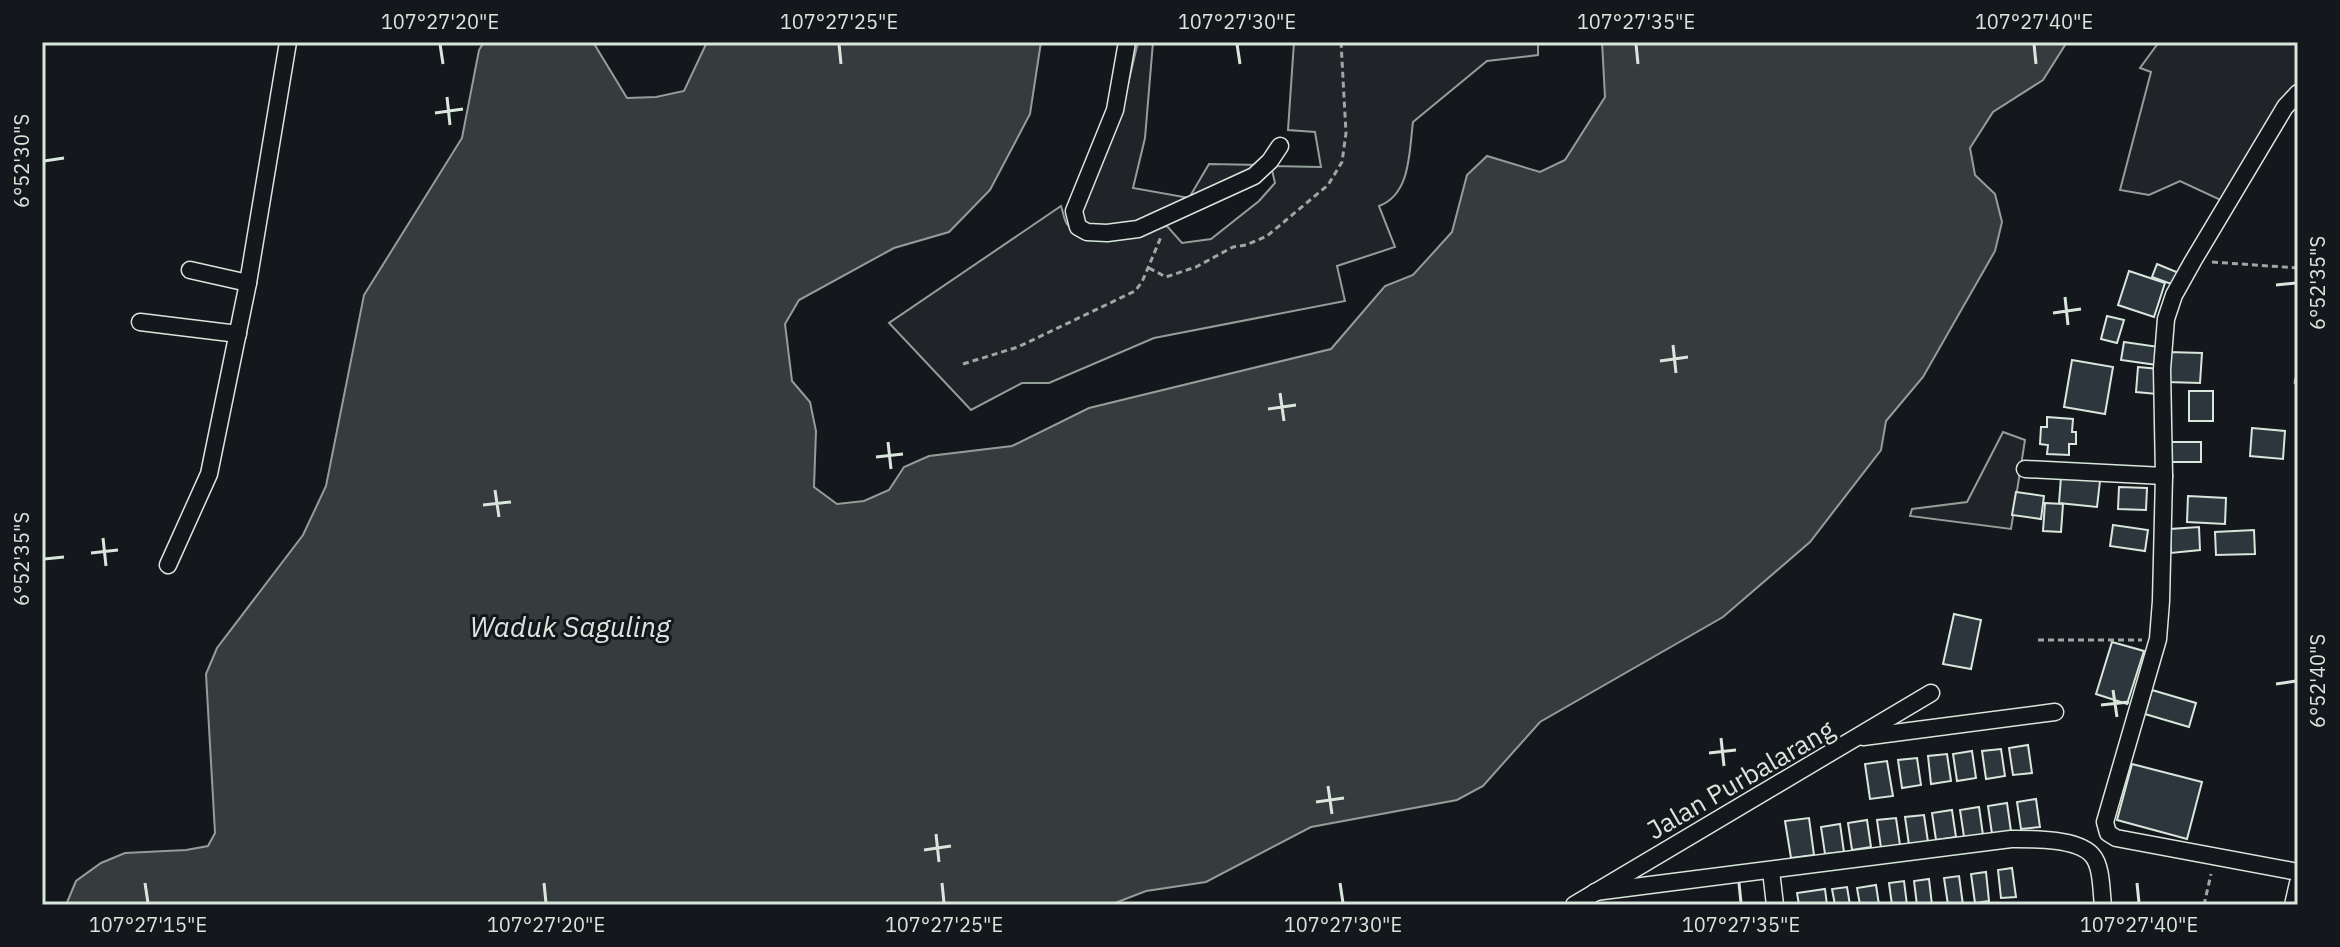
<svg xmlns="http://www.w3.org/2000/svg" width="2340" height="947" font-family="'IBM Plex Sans',sans-serif">
	<rect width="100%" height="100%" fill="#14181c"/>
	<!-- green -->
	<g fill="#202428" stroke="#939e99" stroke-width="2">
		<polygon points="1138,42 1153,42 1145,138 1133,188 1189,198 1209,164 1263,165 1136,226 1099,228 1081,221 1079,208 1125,97"/>
		<path d="M 1294,42 L 1538,42 L 1538,55 L 1487,61 L 1413,122 C 1409,152 1411,194 1379,206 L 1395,247 L 1337,266 L 1345,301 L 1154,338 L 1049,383 L 1022,383 L 971,410 L 889,323 L 1061,206 C 1063,211 1064,220 1067,224 C 1087,250 1141,232 1167,226 L 1182,243 L 1211,239 L 1259,201 L 1275,183 L 1271,166 L 1321,167 L 1315,132 L 1288,130 Z"/>
		<polygon points="2159,42 2298,42 2298,83 2278,104 2227,203 2180,181 2149,195 2120,190 2151,72 2140,68"/>
		<polygon points="2003,432 2025,440 2011,529 1910,516 1912,509 1967,502"/>
	</g>
	<!-- water -->
	<polygon fill="#363b3e" stroke="#939e99" stroke-width="2" points="484,42 593,42 627,98 656,97 684,91 707,42 1041,42 1030,114 990,190 949,232 894,248 799,300 785,324 792,381 810,402 816,431 814,487 837,504 864,501 889,490 904,467 929,456 1012,446 1089,408 1331,349 1385,286 1413,275 1452,232 1467,175 1487,156 1540,172 1565,160 1605,97 1602,42 2067,42 2043,80 1993,112 1970,148 1975,175 1995,194 2002,222 1995,251 1923,377 1886,421 1881,450 1810,542 1723,617 1540,722 1483,786 1457,800 1311,827 1206,882 1146,891 1110,905 66,905 76,881 101,863 125,853 186,850 208,846 215,833 206,674 217,648 303,535 326,486 364,295 462,138 479,50"/>
	<!-- building -->
	<g fill="#2c363c" stroke="#d8e6dc" stroke-width="2">
		<polygon points="2157,264 2179,273 2174,285 2152,277"/>
		<polygon points="2129,271 2165,283 2154,317 2118,305"/>
		<polygon points="2107,316 2124,320 2117,343 2101,339"/>
		<polygon points="2124,342 2159,347 2157,365 2121,360"/>
		<polygon points="2168,352 2202,353 2200,383 2167,382"/>
		<polygon points="2072,360 2113,367 2105,414 2064,407"/>
		<polygon points="2138,367 2159,369 2157,394 2136,392"/>
		<rect x="2189" y="391" width="24" height="30"/>
		<polygon points="2047,417 2073,419 2072,432 2076,432 2076,444 2069,444 2069,455 2047,454 2048,445 2040,444 2041,427 2047,427"/>
		<polygon points="2252,428 2285,431 2283,459 2250,456"/>
		<rect x="2170" y="442" width="31" height="20"/>
		<polygon points="2061,477 2100,481 2097,507 2059,503"/>
		<polygon points="2119,487 2147,488 2146,510 2118,509"/>
		<polygon points="2016,492 2044,496 2041,519 2012,515"/>
		<polygon points="2188,496 2226,498 2225,524 2187,522"/>
		<polygon points="2045,503 2063,504 2061,532 2043,531"/>
		<polygon points="2113,525 2148,530 2145,551 2110,546"/>
		<polygon points="2199,527 2200,550 2171,553 2170,529"/>
		<polygon points="2254,530 2255,554 2216,555 2215,532"/>
		<polygon points="1954,614 1981,620 1971,669 1943,664"/>
		<polygon points="2112,642 2144,651 2127,704 2096,694"/>
		<polygon points="2152,690 2196,703 2189,727 2145,714"/>
		<polygon points="2028,745 2032,773 2013,775 2009,748"/>
		<polygon points="2001,749 2005,776 1986,779 1982,751"/>
		<polygon points="1972,751 1976,778 1957,781 1953,754"/>
		<polygon points="1947,754 1951,781 1931,784 1928,756"/>
		<polygon points="1917,758 1921,785 1902,788 1898,760"/>
		<polygon points="1887,761 1893,796 1870,799 1865,764"/>
		<polygon points="2132,764 2202,782 2187,839 2117,820"/>
		<polygon points="2036,799 2040,827 2021,829 2017,802"/>
		<polygon points="2007,803 2011,831 1992,834 1988,806"/>
		<polygon points="1979,807 1983,835 1964,837 1960,810"/>
		<polygon points="1952,810 1956,837 1936,840 1932,813"/>
		<polygon points="1924,815 1928,842 1909,845 1905,817"/>
		<polygon points="1809,818 1814,855 1791,858 1785,821"/>
		<polygon points="1896,818 1900,845 1881,848 1877,820"/>
		<polygon points="1867,820 1871,847 1852,850 1848,823"/>
		<polygon points="1840,824 1844,852 1825,854 1821,827"/>
		<polygon points="2012,868 2016,897 2001,898 1998,870"/>
		<polygon points="1986,872 1989,901 1975,903 1971,874"/>
		<polygon points="1959,876 1963,905 1948,905 1944,878"/>
		<polygon points="1929,879 1932,905 1917,905 1914,881"/>
		<polygon points="1904,881 1907,905 1892,905 1889,883"/>
		<polygon points="1876,885 1879,905 1860,905 1857,888"/>
		<polygon points="1847,887 1850,905 1835,905 1832,889"/>
		<polygon points="1825,889 1827,905 1799,905 1797,893"/>
	</g>
	<g fill="none" stroke-linecap="round" stroke-linejoin="round">
		<!-- street casing -->
		<g stroke="#d8e6dc" stroke-width="19">
			<g id="street">
				<polyline points="1127,42 1115,110 1074,211 1078,227 1087,232 1107,233 1138,229 1254,176 1270,161 1280,146"/>
				<polyline points="2298,93 2285,107 2193,261 2174,295 2166,319 2162,369 2164,476 2161,601 2158,639 2105,822 2108,833 2116,838 2298,872"/>
				<polyline points="190,270 248,283"/>
				<polyline points="140,322 238,334"/>
				<polyline points="2025,469 2164,476"/>
				<polyline points="168,565 209,474 248,283 288,42"/>
				<polyline points="1863,737 2055,712"/>
				<polyline points="1771,871 1775,905"/>
				<path d="M 1595,892 L 2011,839 C 2031,839 2077,838 2092,855 C 2102,866 2101,890 2103,905"/>
				<polyline points="1574,905 1931,693"/>
				<polyline points="2293,905 2298,883"/>
			</g>
		</g>
		<!-- path -->
		<g stroke="#9da8a2" stroke-width="3" stroke-dasharray="6 4" stroke-linecap="butt">
			<polyline points="2212,262 2298,268"/>
			<polyline points="1149,268 1166,277 1196,267 1233,247 1246,245 1267,236 1328,185 1342,162 1346,133 1341,42"/>
			<polyline points="963,364 1018,347 1135,291 1142,282 1161,237"/>
			<polyline points="2295,384 2298,361"/>
			<polyline points="2038,640 2142,640"/>
			<polyline points="2204,905 2211,874"/>
		</g>
		<!-- street -->
		<use href="#street" stroke="#14181c" stroke-width="16"/>
	</g>
	<!-- ticks -->
	<path fill="none" stroke="#d8e6dc" stroke-width="3" d="M 440,44 L 443,64M 839,44 L 841,64M 1237,44 L 1240,64M 1636,44 L 1638,64M 2034,44 L 2036,64M 447,97 L 450,125M 435,113 L 463,109M 44,161 L 64,158M 2276,285 L 2296,283M 2065,297 L 2068,325M 2053,313 L 2081,309M 1673,345 L 1676,373M 1660,361 L 1688,357M 1280,393 L 1284,421M 1268,409 L 1296,405M 888,442 L 891,469M 876,457 L 903,454M 495,490 L 499,517M 483,505 L 511,502M 103,538 L 106,566M 91,553 L 118,550M 44,559 L 64,557M 2276,684 L 2296,681M 2113,690 L 2117,717M 2101,705 L 2129,702M 1721,738 L 1724,766M 1709,753 L 1736,750M 1328,786 L 1332,814M 1316,802 L 1344,798M 936,834 L 939,862M 924,850 L 951,846M 145,883 L 148,903M 544,883 L 546,903M 942,883 L 944,903M 1340,883 L 1343,903M 1739,883 L 1741,903M 2137,883 L 2139,903"/>
	<g text-anchor="middle" dominant-baseline="central" stroke-width="6" stroke-linejoin="round" paint-order="stroke">
		<!-- street labels -->
		<g font-size="26" fill="#d8e6dc" stroke="#14181c">
			<text transform="translate(1740 779) rotate(-30)">Jalan Purbalarang</text>
		</g>
		<!-- water labels -->
		<g font-size="28" font-style="italic" fill="#d8e6dc" stroke="#14181c">
			<text x="570" y="626">Waduk Saguling</text>
		</g>
	</g>
	<!-- border -->
	<rect width="2340" height="947" fill="none" stroke="#14181c" stroke-width="88"/>
	<rect x="44" y="44" width="2252" height="859" fill="none" stroke="#d8e6dc" stroke-width="3"/>
	<g font-size="20" text-anchor="middle" fill="#d8e6dc">
		<text x="440" y="29">107°27'20"E</text>
		<text x="839" y="29">107°27'25"E</text>
		<text x="1237" y="29">107°27'30"E</text>
		<text x="1636" y="29">107°27'35"E</text>
		<text x="2034" y="29">107°27'40"E</text>
		<text transform="translate(22 161) rotate(-90)" y="7">6°52'30"S</text>
		<text transform="translate(2318 283) rotate(-90)" y="7">6°52'35"S</text>
		<text transform="translate(22 559) rotate(-90)" y="7">6°52'35"S</text>
		<text transform="translate(2318 681) rotate(-90)" y="7">6°52'40"S</text>
		<text x="148" y="932">107°27'15"E</text>
		<text x="546" y="932">107°27'20"E</text>
		<text x="944" y="932">107°27'25"E</text>
		<text x="1343" y="932">107°27'30"E</text>
		<text x="1741" y="932">107°27'35"E</text>
		<text x="2139" y="932">107°27'40"E</text>
	</g>
</svg>
